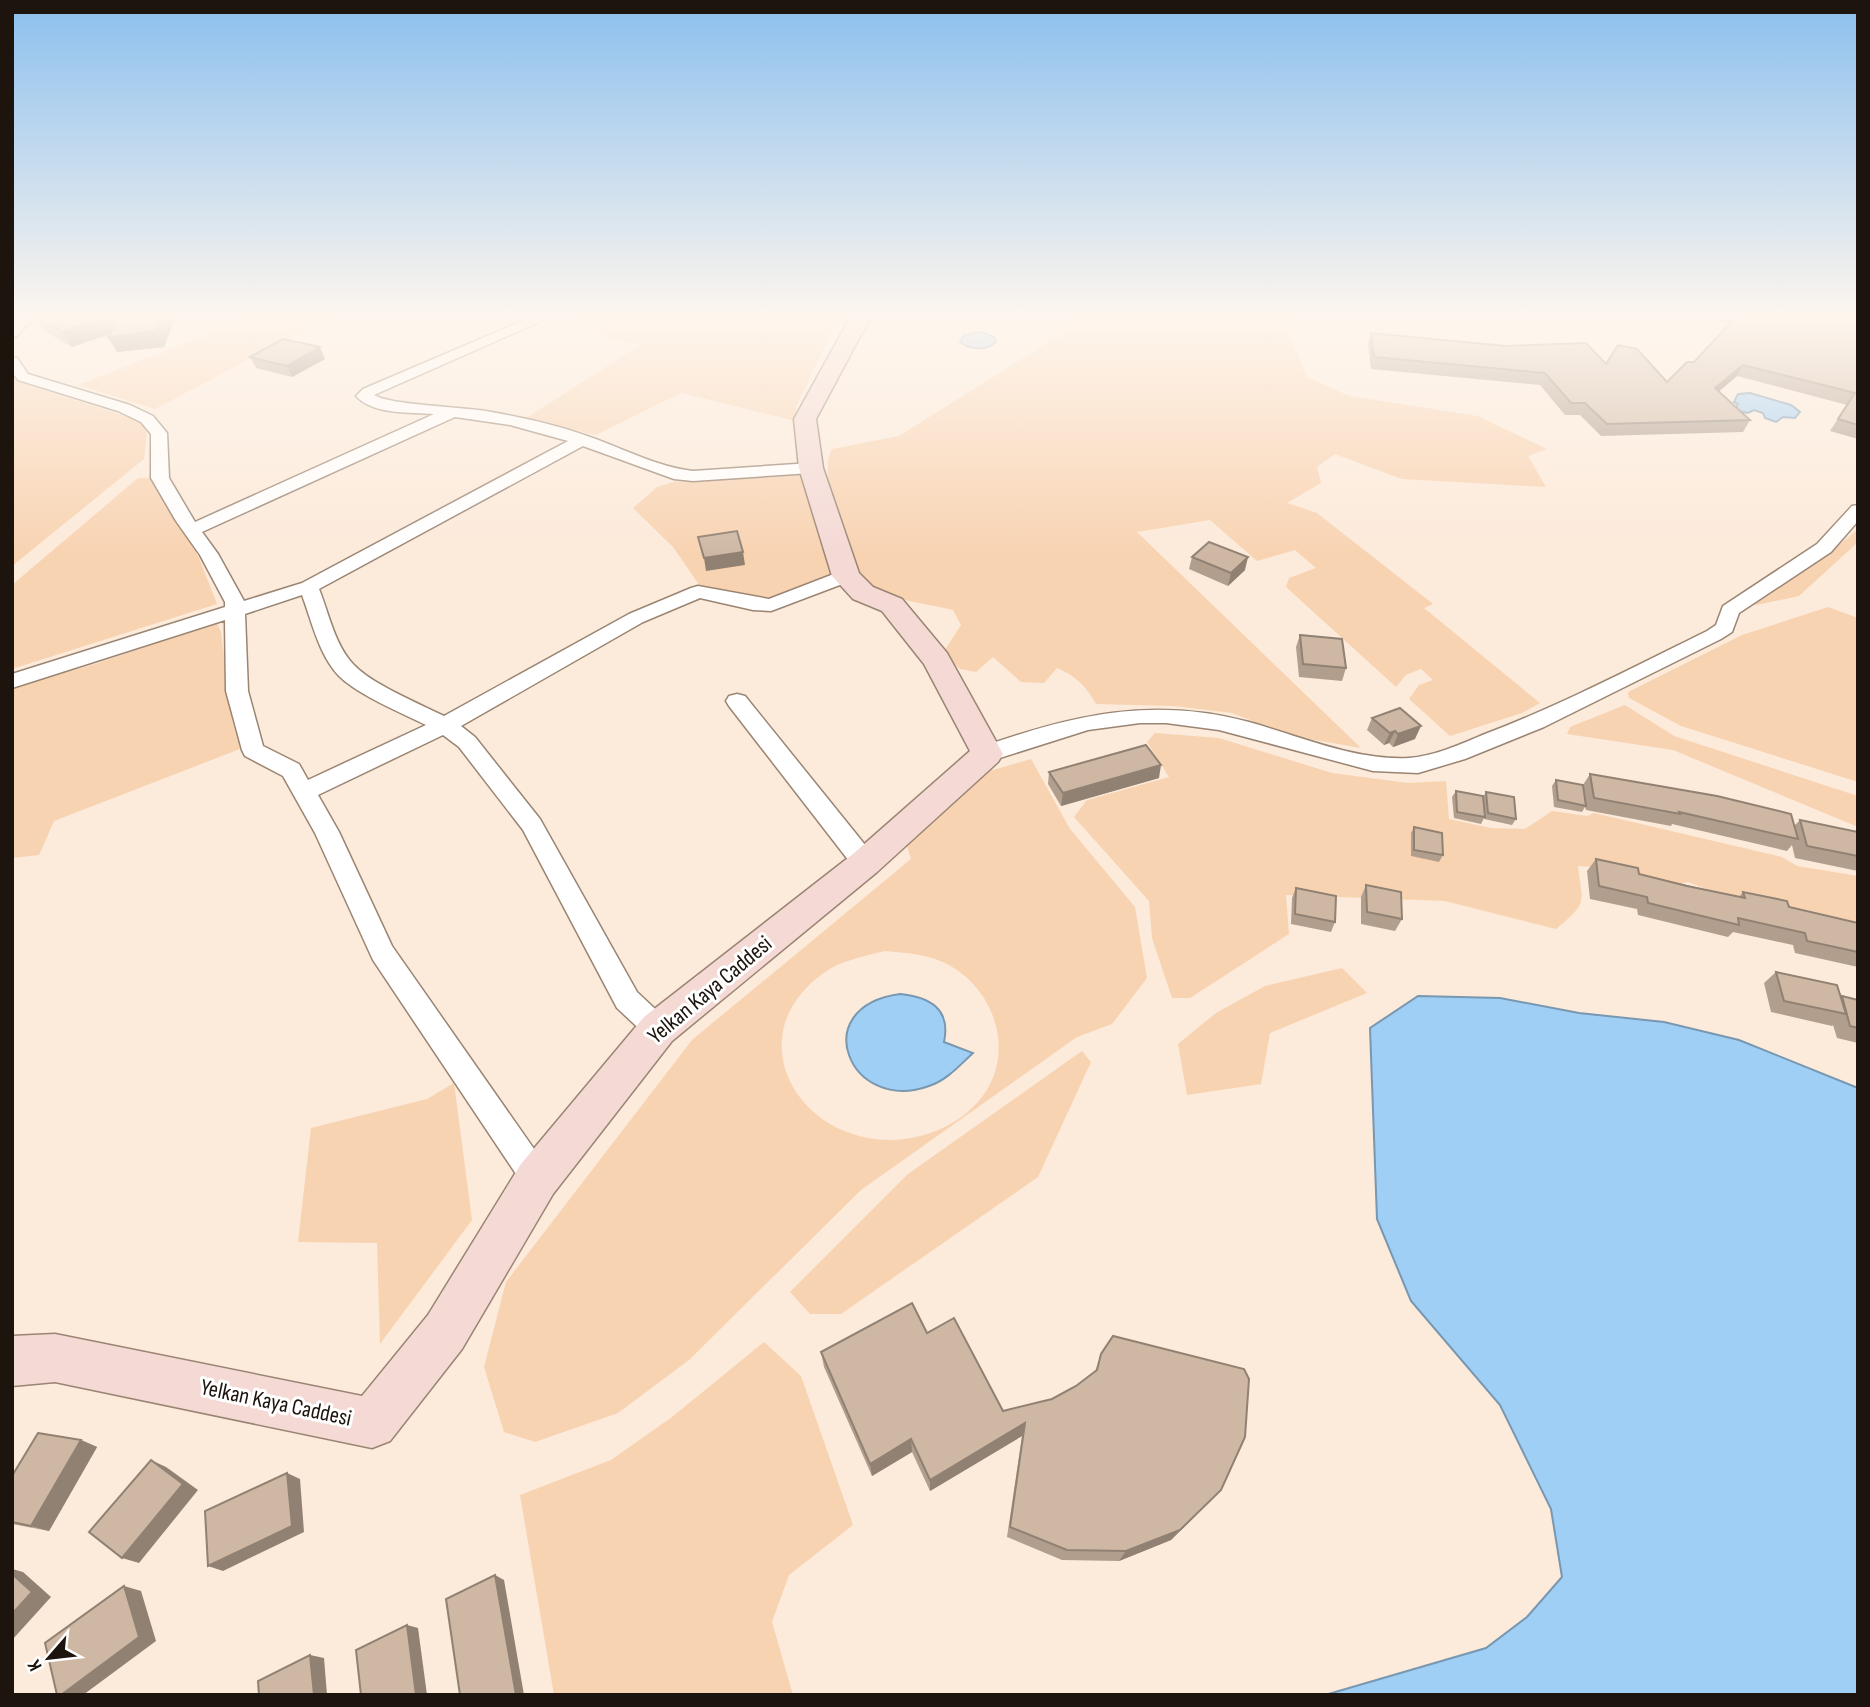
<svg xmlns="http://www.w3.org/2000/svg" width="1870" height="1707" font-family="'Sofia Sans Condensed',sans-serif">
	<rect width="100%" height="100%" fill="#fceada"/>
	<!-- green -->
	<g fill="#f8d3b2" fill-rule="evenodd">
		<polygon points="255,316 331,316 155,409 78,385"/>
		<polygon points="577,316 839,316 796,407 796,421 681,393 596,435 525,419 640,345 615,340"/>
		<path d="M 1090,316 L 1282,316 L 1307,377 L 1349,396 L 1478,416 L 1547,449 L 1528,456 L 1546,487 L 1402,479 L 1335,454 L 1317,467 L 1321,483 L 1287,503 L 1317,513 L 1433,604 L 1424,608 L 1540,703 L 1522,713 L 1450,736 L 1409,699 L 1419,685 L 1433,680 L 1421,669 L 1406,675 L 1396,687 L 1286,587 L 1289,578 L 1316,568 L 1295,550 L 1257,561 L 1210,520 L 1137,532 L 1361,748 L 1292,736 L 1232,713 L 1174,706 L 1096,704 C 1086,686 1076,676 1057,668 L 1044,683 L 1021,682 L 993,657 L 976,672 L 960,669 L 943,653 L 961,625 L 953,610 C 923,603 891,600 865,584 C 844,570 817,470 832,449 L 899,436 Z"/>
		<polygon points="12,376 30,386 141,421 147,433 144,459 12,566"/>
		<polygon points="805,475 838,574 770,598 756,598 700,586 673,547 633,508 657,487 673,482"/>
		<polygon points="138,478 152,478 199,558 217,604 12,669 12,585"/>
		<polygon points="1858,529 1858,542 1799,596 1756,605 1750,602 1833,550"/>
		<polygon points="1828,607 1858,618 1858,782 1681,726 1629,698 1628,692 1742,635"/>
		<polygon points="217,623 221,632 232,720 240,749 54,821 39,855 12,858 12,688 95,664"/>
		<polygon points="1625,705 1674,736 1858,796 1858,827 1673,750 1567,734 1570,727"/>
		<path d="M 1155,733 L 1219,738 L 1332,773 L 1408,783 L 1446,781 L 1449,819 L 1491,828 L 1525,829 L 1552,811 L 1587,816 L 1594,813 L 1782,857 L 1797,866 L 1858,876 L 1858,932 L 1719,894 L 1688,882 L 1669,887 L 1609,868 L 1578,866 C 1582,903 1589,902 1556,929 L 1445,901 L 1286,895 L 1289,934 L 1190,998 L 1172,998 L 1152,938 L 1149,901 L 1074,817 L 1087,800 L 1169,777 L 1147,742 Z"/>
		<path d="M 1031,759 L 1070,829 L 1135,907 L 1147,978 L 1112,1024 L 1077,1037 L 861,1190 L 689,1360 L 618,1413 L 535,1442 L 504,1432 L 484,1367 L 506,1282 L 692,1040 L 911,859 L 907,846 L 989,771 ZM 885,951 C 906,953 928,954 947,964 C 997,990 1018,1058 977,1103 C 955,1127 923,1139 892,1140 C 795,1141 737,1033 825,972 C 843,960 864,956 885,951 Z"/>
		<polygon points="1342,968 1367,993 1270,1033 1261,1084 1187,1095 1178,1044 1216,1013 1265,986"/>
		<polygon points="1082,1051 1091,1062 1038,1177 841,1314 810,1314 790,1292 908,1174"/>
		<polygon points="454,1083 472,1220 380,1344 377,1243 298,1242 311,1128 427,1099"/>
		<polygon points="764,1342 801,1376 853,1525 789,1575 772,1622 793,1695 554,1695 520,1495 611,1460 672,1417"/>
	</g>
	<!-- water -->
	<g fill="#a0cff6" stroke="#7897b0" stroke-width="2">
		<path d="M 980,332 L 994,337 L 996,342 C 986,351 971,350 960,342 L 964,335 Z"/>
		<polygon points="1750,393 1791,405 1800,412 1795,418 1783,417 1776,422 1765,418 1763,413 1754,410 1748,413 1735,410 1738,404 1734,402 1738,394"/>
		<path d="M 900,994 C 930,997 951,1009 944,1042 L 973,1053 C 959,1066 947,1080 929,1086 C 850,1115 805,1007 900,994 Z"/>
		<polygon points="1418,996 1500,998 1579,1013 1664,1022 1739,1040 1858,1088 1858,1695 1325,1695 1486,1648 1527,1617 1562,1577 1551,1509 1500,1405 1411,1301 1377,1219 1370,1028"/>
	</g>
	<g fill="none" stroke-linecap="round" stroke-linejoin="round">
		<!-- street casing -->
		<g stroke="#9a8573" stroke-width="3">
			<g id="street">
				<polygon points="20,316 35,316 17,336 12,337 12,324"/>
				<path d="M 534,316 L 553,316 L 374,395 C 390,405 461,407 486,411 C 521,417 557,425 590,437 C 624,449 658,467 693,471 L 811,463 L 820,468 L 811,473 L 693,481 L 674,479 L 583,446 L 319,589 C 329,614 335,645 353,664 C 371,684 420,704 444,716 L 629,614 L 691,588 L 698,586 L 769,599 L 839,572 L 846,570 L 856,576 L 853,580 L 771,611 L 753,610 L 700,598 L 643,622 L 461,726 L 475,737 L 540,819 L 637,992 L 668,1021 L 672,1029 L 668,1037 L 658,1041 L 648,1037 L 617,1008 L 523,830 L 459,747 L 443,735 L 318,795 L 339,832 L 392,946 L 548,1169 L 552,1179 L 548,1189 L 537,1194 L 526,1189 L 373,960 L 315,833 L 283,776 L 245,756 L 242,750 L 226,691 L 225,620 L 12,688 L 12,674 L 225,607 L 225,602 L 200,555 L 176,521 L 151,478 L 151,434 L 141,422 L 118,411 L 18,380 L 12,372 L 12,357 L 17,358 L 28,374 L 130,405 L 153,416 L 167,433 L 169,478 L 195,522 L 434,414 C 410,412 373,415 356,396 L 363,389 ZM 455,417 L 510,425 L 568,441 L 302,583 L 244,601 L 218,554 L 202,532 ZM 302,595 C 312,622 319,655 339,676 C 358,695 402,713 426,725 L 308,780 L 299,764 L 263,746 L 248,691 L 245,614 Z"/>
				<path d="M 1858,505 L 1858,521 L 1831,552 L 1739,613 L 1732,632 L 1721,639 L 1544,727 L 1465,759 L 1418,773 L 1373,771 L 1219,730 L 1166,723 L 1140,723 L 1088,730 L 987,762 L 979,760 L 976,754 L 979,748 C 1071,715 1152,696 1249,722 C 1299,736 1356,761 1409,758 C 1435,756 1461,744 1485,734 C 1561,705 1634,667 1707,631 L 1716,625 L 1723,606 L 1817,544 L 1852,506 Z"/>
				<polygon points="737,694 745,696 874,856 877,863 874,870 865,872 856,870 729,706 726,701 729,696"/>
			</g>
		</g>
		<!-- secondary casing -->
		<g stroke="#9a8573" stroke-width="3">
			<polygon id="secondary" points="851,316 871,316 816,419 823,468 859,573 873,587 902,599 947,653 1003,754 998,762 877,872 672,1041 553,1194 462,1349 390,1441 372,1448 55,1382 12,1386 12,1336 55,1334 362,1396 428,1315 521,1164 644,1017 853,854 970,751 924,664 882,611 853,599 832,576 799,468 794,419"/>
		</g>
		<!-- street -->
		<use href="#street" fill="#fff" fill-rule="evenodd"/>
		<!-- secondary -->
		<use href="#secondary" fill="#f4d9d5" fill-rule="evenodd"/>
	</g>
	<!-- wall -->
	<g fill="#b19e8d">
		<polygon points="35,316 174,316 175,318 164,347 117,352 108,337 109,334 72,347 44,331"/>
		<polygon points="1704,316 1858,316 1858,439 1830,431 1847,405 1737,376 1719,391 1750,420 1743,432 1601,436 1580,415 1565,415 1540,385 1371,369 1368,344 1371,333 1606,364 1667,382 1694,362 1729,325"/>
		<polygon points="250,357 325,359 292,377 256,368"/>
		<polygon points="1192,557 1245,570 1228,586 1189,569"/>
		<polygon points="1300,635 1346,668 1342,681 1299,677 1296,647"/>
		<polygon points="1372,718 1415,739 1393,747 1389,743 1384,745 1367,730"/>
		<polygon points="1049,772 1159,778 1061,806 1048,784"/>
		<polygon points="1590,774 1794,826 1800,820 1858,832 1858,871 1795,858 1792,845 1787,851 1672,824 1671,826 1586,810 1585,807 1582,812 1554,807 1552,786 1556,780 1583,785"/>
		<polygon points="1456,791 1483,797 1486,792 1516,819 1512,825 1484,819 1484,818 1481,824 1454,818 1452,797"/>
		<polygon points="1414,827 1443,855 1439,862 1411,856 1411,833"/>
		<polygon points="1596,859 1639,874 1739,897 1743,892 1789,907 1858,923 1858,967 1795,953 1793,945 1733,932 1728,937 1638,915 1637,909 1590,899 1587,871"/>
		<polygon points="1366,885 1402,919 1395,931 1361,924 1361,897"/>
		<polygon points="1296,888 1335,922 1331,932 1291,924 1292,898"/>
		<polygon points="1776,972 1841,997 1842,996 1858,1000 1858,1043 1837,1038 1833,1025 1832,1026 1771,1012 1764,983"/>
		<polygon points="927,1333 1003,1411 1052,1399 1076,1386 1095,1372 1101,1354 1221,1490 1171,1540 1119,1561 1062,1560 1007,1537 1022,1436 930,1491 912,1452 872,1476 824,1367 821,1352"/>
		<polygon points="81,1440 97,1447 49,1531 12,1524 12,1476"/>
	</g>
	<!-- shaded-wall -->
	<g fill="#908173">
		<polygon points="110,316 125,316 131,327 72,347 63,332"/>
		<polygon points="162,316 174,316 175,318 164,347 117,352 108,337"/>
		<polygon points="320,347 325,359 292,377 287,366"/>
		<polygon points="1743,365 1737,376 1709,400 1715,388"/>
		<polygon points="743,552 745,565 706,571 704,558"/>
		<polygon points="1248,557 1245,570 1228,586 1231,573"/>
		<polygon points="1421,726 1415,739 1393,747 1398,734"/>
		<polygon points="1395,731 1389,743 1384,745 1390,733"/>
		<polygon points="1161,765 1159,778 1061,806 1063,793"/>
		<polygon points="1025,1423 1022,1436 930,1491 930,1480"/>
		<polygon points="911,1439 912,1452 872,1476 870,1464"/>
		<polygon points="81,1440 97,1447 49,1531 31,1526"/>
		<polygon points="151,1460 166,1467 198,1490 139,1563 122,1558"/>
		<polygon points="287,1473 300,1479 304,1532 223,1571 208,1566"/>
		<polygon points="1221,1490 1171,1540 1119,1561 1126,1551"/>
		<polygon points="12,1569 23,1572 51,1597 12,1640"/>
		<polygon points="495,1575 504,1580 524,1695 516,1695"/>
		<polygon points="124,1586 141,1591 156,1641 83,1695 61,1695"/>
		<polygon points="407,1625 418,1628 427,1695 416,1695"/>
		<polygon points="310,1655 324,1658 327,1695 314,1695"/>
	</g>
	<!-- building -->
	<g fill="#ceb8a4" stroke="#908173" stroke-width="2">
		<polygon points="36,316 110,316 63,332"/>
		<polygon points="120,316 162,316 155,331 108,337"/>
		<polygon points="1737,316 1858,316 1858,425 1838,419 1855,393 1743,365 1715,388 1750,420 1607,424 1585,403 1571,403 1545,373 1374,357 1371,333 1506,346 1586,343 1606,364 1618,345 1637,349 1667,382 1687,362 1694,362"/>
		<polygon points="283,339 320,347 287,366 250,357"/>
		<polygon points="737,531 743,552 704,558 698,537"/>
		<polygon points="1209,542 1248,557 1231,573 1192,557"/>
		<polygon points="1300,635 1342,639 1346,668 1303,664"/>
		<polygon points="1400,708 1421,726 1398,734 1395,731 1390,733 1372,718"/>
		<polygon points="1146,745 1161,765 1063,793 1049,772"/>
		<polygon points="1590,774 1717,796 1791,814 1798,839 1679,812 1680,814 1594,798"/>
		<polygon points="1556,780 1583,785 1586,806 1558,800"/>
		<polygon points="1456,791 1483,796 1485,817 1457,812"/>
		<polygon points="1486,792 1514,797 1516,819 1488,813"/>
		<polygon points="1800,820 1858,832 1858,856 1807,846"/>
		<polygon points="1414,827 1442,833 1443,855 1414,850"/>
		<polygon points="1596,859 1638,868 1639,874 1687,886 1745,898 1743,892 1787,901 1789,907 1858,923 1858,952 1807,941 1805,933 1738,918 1739,925 1648,903 1647,897 1599,886"/>
		<polygon points="1366,885 1401,892 1402,919 1367,912"/>
		<polygon points="1296,888 1336,896 1335,922 1295,914"/>
		<polygon points="1776,972 1837,985 1846,1014 1784,1001"/>
		<polygon points="1842,996 1858,1000 1858,1028 1850,1026"/>
		<polygon points="912,1303 927,1333 954,1318 1003,1411 1052,1399 1076,1386 1097,1370 1101,1354 1113,1336 1244,1369 1249,1379 1245,1437 1221,1490 1180,1530 1126,1551 1067,1550 1010,1527 1025,1423 930,1480 911,1439 870,1464 821,1352"/>
		<polygon points="38,1433 81,1440 31,1526 12,1522 12,1476"/>
		<polygon points="151,1460 183,1484 122,1558 89,1532"/>
		<polygon points="287,1473 292,1526 208,1566 205,1511"/>
		<polygon points="12,1574 32,1592 12,1614"/>
		<polygon points="495,1575 516,1695 460,1695 446,1599"/>
		<polygon points="124,1586 139,1637 61,1695 57,1695 45,1643"/>
		<polygon points="407,1625 416,1695 361,1695 356,1650"/>
		<polygon points="310,1655 314,1695 259,1695 258,1681"/>
	</g>
	<!-- sky -->
	<linearGradient id="sky" x2="0" y2="1"><stop stop-color="#8bbfee"/><stop offset="0.57" stop-color="#fef6ee"/><stop offset="1" stop-color="#fef6ee" stop-opacity="0"/></linearGradient>
	<rect width="1870" height="555" fill="url(#sky)"/>
	<g text-anchor="middle" dominant-baseline="central" stroke-width="6" stroke-linejoin="round" paint-order="stroke">
		<!-- street labels -->
		<g font-size="23" fill="#1c140d" stroke="#fff">
			<text transform="translate(710 990) rotate(-40)">Yelkan Kaya Caddesi</text>
			<text transform="translate(276 1403) rotate(12)">Yelkan Kaya Caddesi</text>
		</g>
	</g>
	<!-- border -->
	<rect width="1870" height="1707" fill="none" stroke="#1c140d" stroke-width="28"/>
	<!-- north arrow -->
	<g transform="translate(49 1658) rotate(242)" stroke="#ffffff" stroke-width="5" paint-order="stroke">
	<path d="M0-5L12 26L0 18L-12 26Z" fill="#1c140d"/>
	<text y="-10" font-size="19" font-weight="bold" text-anchor="middle" fill="#1c140d">K</text>
	</g>
</svg>
